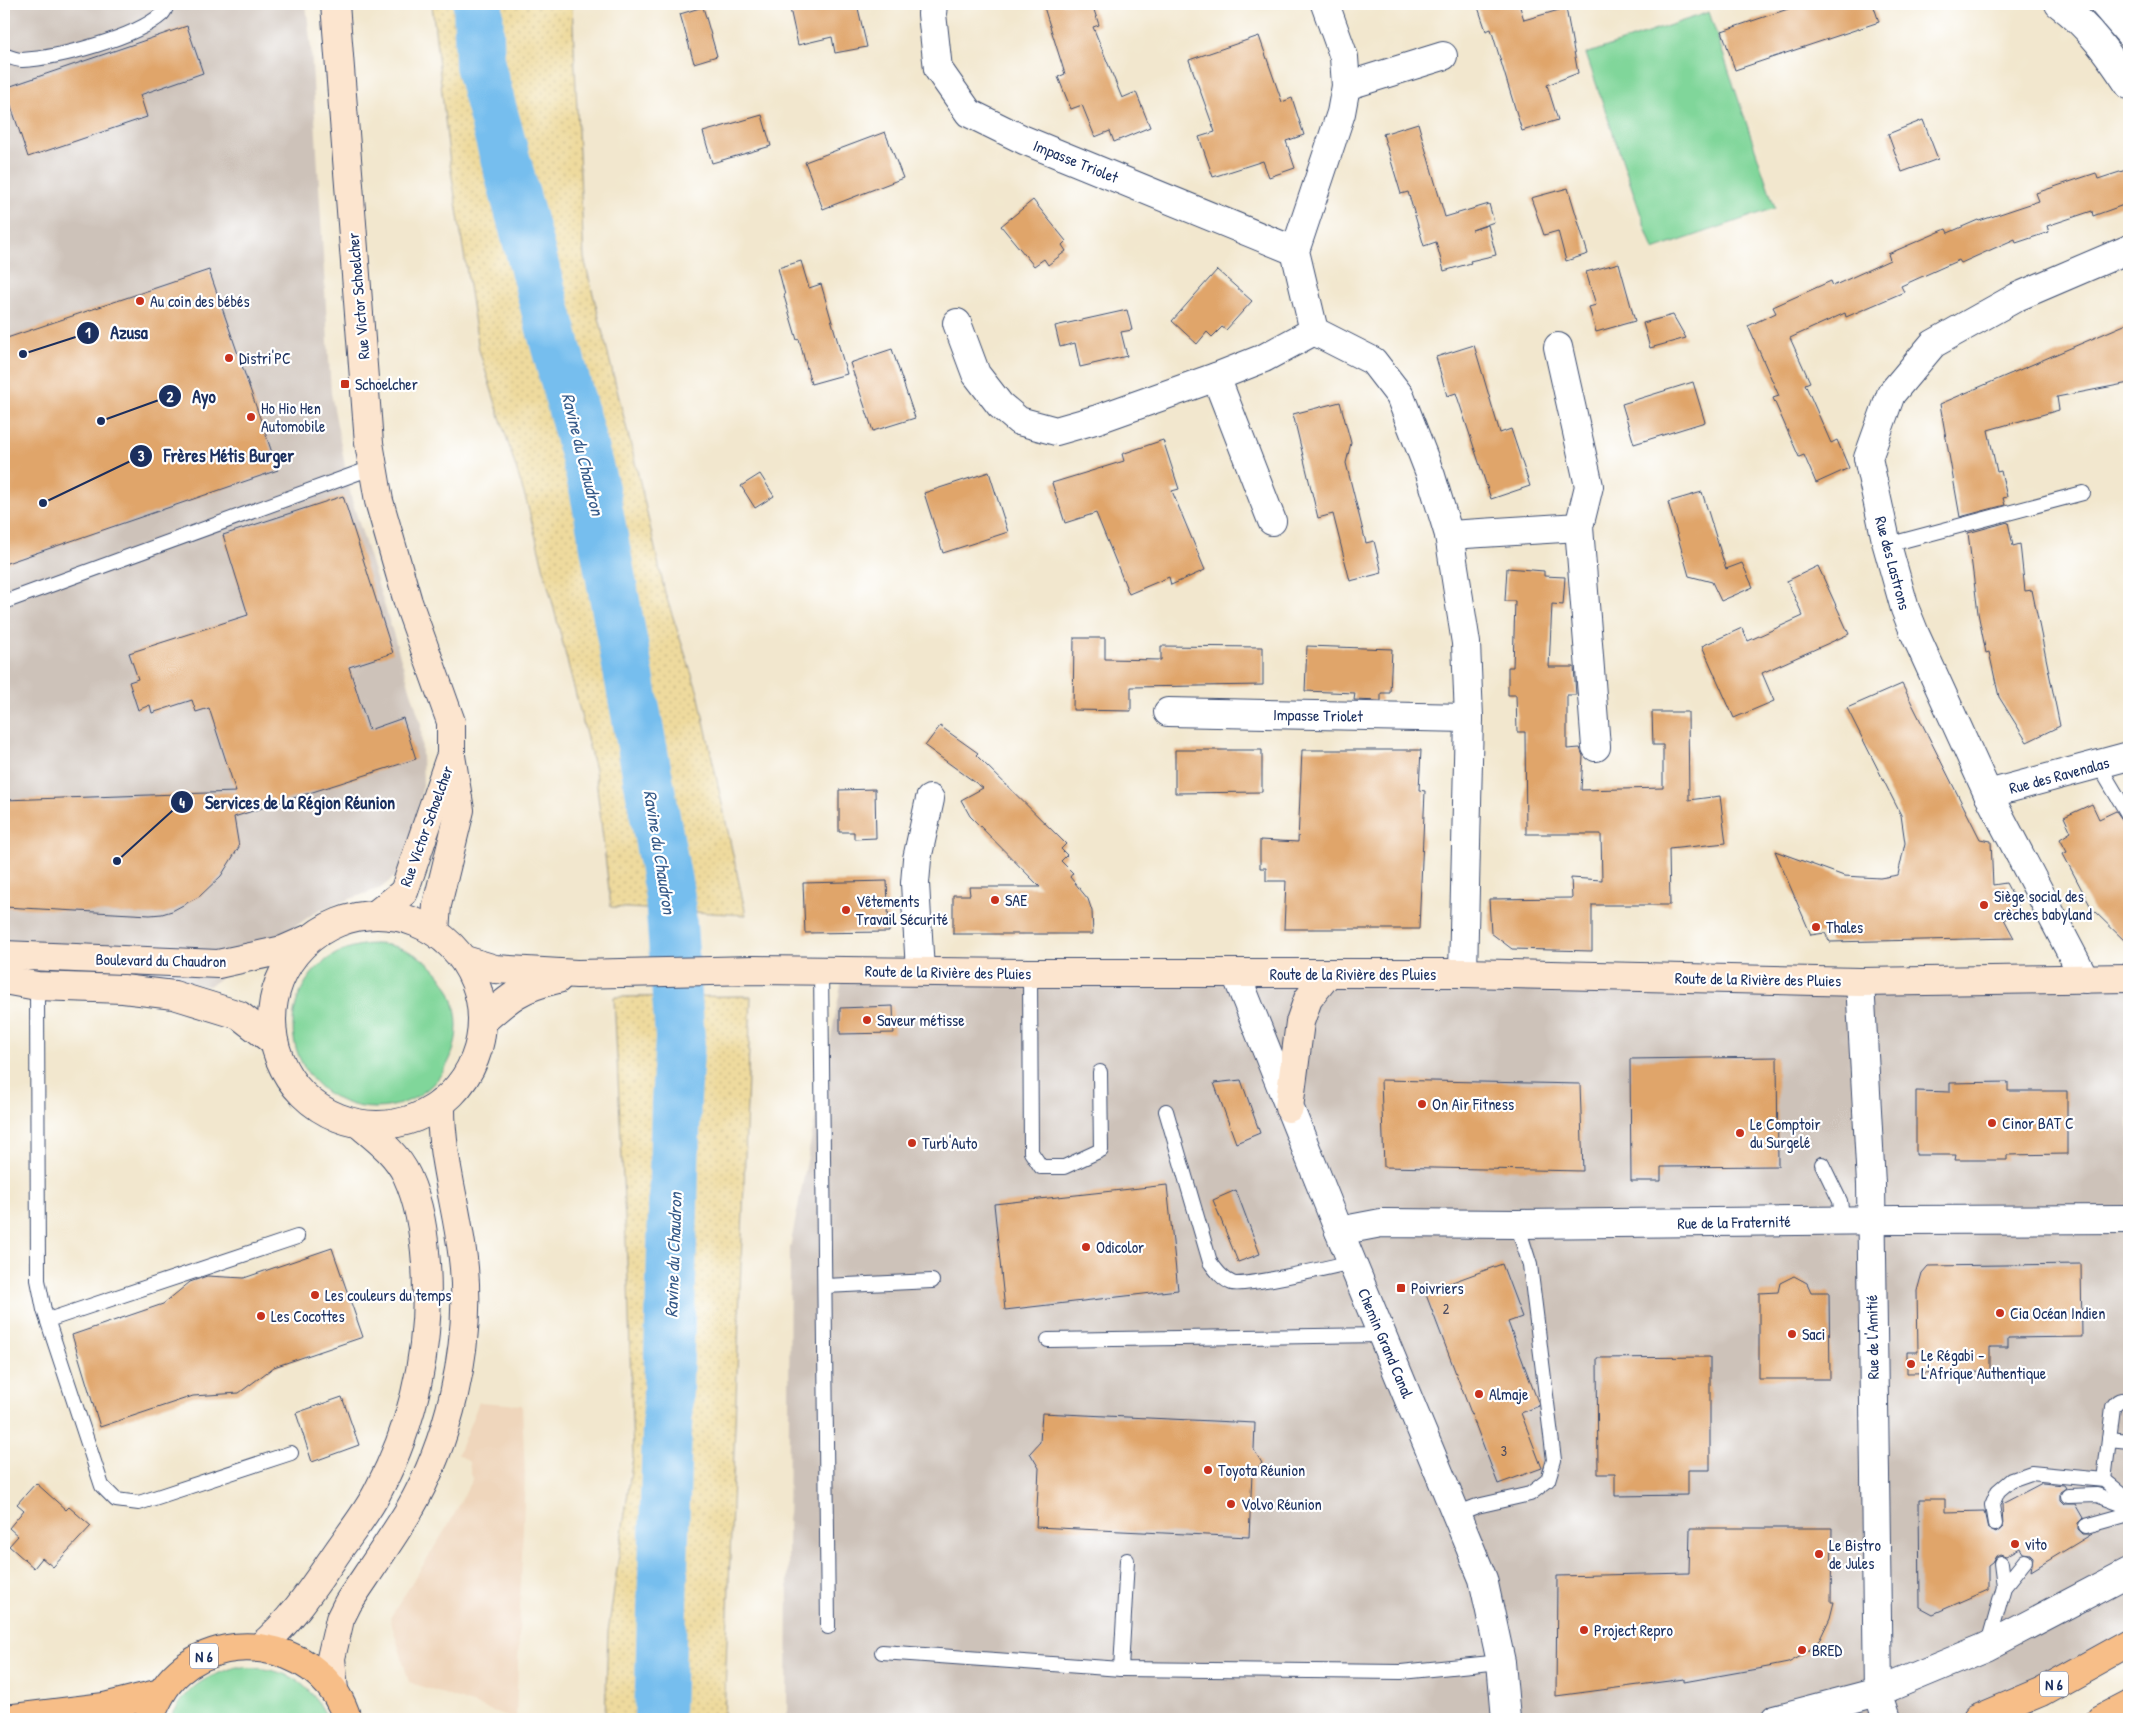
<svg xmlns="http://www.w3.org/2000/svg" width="2133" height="1723" font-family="'Patrick Hand',sans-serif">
	<defs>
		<pattern id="sand-dots" width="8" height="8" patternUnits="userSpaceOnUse" patternTransform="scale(1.25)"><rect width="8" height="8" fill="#eeda9e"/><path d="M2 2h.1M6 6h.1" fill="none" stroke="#ccbb8a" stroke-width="1.8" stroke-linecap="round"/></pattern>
	</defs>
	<rect width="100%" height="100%" fill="#fff"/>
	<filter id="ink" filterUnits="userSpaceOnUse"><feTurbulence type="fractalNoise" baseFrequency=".02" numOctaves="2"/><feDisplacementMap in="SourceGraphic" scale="10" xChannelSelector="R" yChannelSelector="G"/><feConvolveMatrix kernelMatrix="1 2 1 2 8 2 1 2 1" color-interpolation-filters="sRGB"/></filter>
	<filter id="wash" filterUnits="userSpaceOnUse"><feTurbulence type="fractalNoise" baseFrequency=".0096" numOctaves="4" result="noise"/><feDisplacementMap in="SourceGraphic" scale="20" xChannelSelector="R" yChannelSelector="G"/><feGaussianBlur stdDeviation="1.12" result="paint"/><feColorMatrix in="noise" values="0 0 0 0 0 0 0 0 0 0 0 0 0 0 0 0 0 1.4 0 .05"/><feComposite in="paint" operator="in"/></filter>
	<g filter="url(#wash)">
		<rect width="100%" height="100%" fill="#f2e7ce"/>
		<!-- built -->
		<polygon fill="#efd6bc" points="479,1402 522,1405 525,1474 516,1719 409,1682 390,1618 452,1519 472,1479 469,1462 458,1454"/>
		<!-- industrial -->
		<g fill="#cdc2b9">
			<polygon points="4,4 306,4 311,48 331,393 351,497 421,724 423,785 404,869 381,888 319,910 209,986 43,976 4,970"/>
			<polygon points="844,970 2129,978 2129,1643 1977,1719 787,1719 790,1248"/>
		</g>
		<!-- green -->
		<g fill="#80d69a" stroke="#4e827c">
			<polygon points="1709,12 1775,208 1653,250 1586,54"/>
			<circle cx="375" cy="1026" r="82"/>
			<path d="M 236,1667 C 282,1668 306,1676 328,1719 L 170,1719 C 189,1686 200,1679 236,1667 Z"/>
		</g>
		<!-- sand -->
		<g fill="url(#sand-dots)" stroke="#84847e">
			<polygon points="432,4 572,4 584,258 640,482 665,593 698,693 746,915 611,907 595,770 527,503 479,350 450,164"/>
			<polygon points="751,996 724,1719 605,1719 608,1632 633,1457 628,1282 614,997"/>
		</g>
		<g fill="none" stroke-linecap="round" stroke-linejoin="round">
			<!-- river -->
			<polyline stroke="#76beee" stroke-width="50" points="478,4 480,65 594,488 670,897 680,1038 676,1100 659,1719"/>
		</g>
		<g id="blocks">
			<!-- building -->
			<g fill="#e0a56a">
				<polygon points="789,4 857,4 867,47 835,53 832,37 798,45"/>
				<polygon points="1043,4 1092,4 1099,25 1093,27 1122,98 1136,92 1150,127 1114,142 1110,131 1095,137 1082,105 1071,109 1058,77 1065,74"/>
				<polygon points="1477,4 1519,4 1524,20 1566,8 1578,73 1547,85 1558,120 1522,131 1491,29 1486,31"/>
				<polygon points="1803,4 1873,4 1879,22 1735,70 1722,31"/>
				<polygon points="703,7 717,56 694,63 680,14"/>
				<polygon points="187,26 203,73 140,95 147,117 28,157 5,88"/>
				<polygon points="1259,36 1282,102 1292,98 1304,135 1286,141 1295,168 1269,177 1263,161 1213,177 1199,137 1215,132 1189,60"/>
				<polygon points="762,115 771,146 712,163 703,132"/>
				<polygon points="1923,120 1938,159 1902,172 1888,134"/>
				<polygon points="1418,123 1445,217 1489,204 1494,222 1472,230 1488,225 1496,255 1470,261 1471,263 1444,271 1436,242 1424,246 1408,192 1401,194 1383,134"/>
				<polygon points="885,132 903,178 823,209 805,162"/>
				<polygon points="2129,169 2129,203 2093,216 2092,211 2047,226 2049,232 2016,243 2015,239 1961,263 1959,260 1901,286 1904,292 1846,317 1845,313 1790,338 1810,382 1805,384 1831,443 1837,440 1849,468 1816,483 1804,455 1799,457 1773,398 1779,396 1748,326 1776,313 1773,307 1831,281 1833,286 1890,260 1888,254 1946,229 1948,233 1978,220 1979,221 2039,201 2036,193 2096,173 2098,179"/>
				<polygon points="1568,188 1588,254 1566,261 1558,231 1544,235 1531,198"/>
				<polygon points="1033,200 1066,241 1062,245 1066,251 1048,265 1044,259 1034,266 1001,226"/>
				<polygon points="801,261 809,288 821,284 847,374 811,384 799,339 797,340 784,296 785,295 778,268"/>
				<polygon points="1619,263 1635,321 1596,332 1589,307 1596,305 1586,272"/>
				<polygon points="209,270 278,470 4,564 4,339"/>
				<polygon points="1217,270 1252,301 1226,330 1222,327 1212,337 1207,332 1197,344 1172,321"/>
				<polygon points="1127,310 1132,330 1121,332 1127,356 1080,367 1075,343 1060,347 1055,326"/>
				<polygon points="1673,315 1686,338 1650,348 1643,323"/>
				<polygon points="2129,323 2129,383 2057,397 2059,410 1988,430 1997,472 2001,471 2007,497 2003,498 2005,505 1960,517 1940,404"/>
				<polygon points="1474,345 1500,433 1511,429 1530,486 1491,499 1456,393 1447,396 1436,357"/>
				<polygon points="892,349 915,418 873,431 850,363"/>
				<polygon points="1693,382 1705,422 1634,444 1622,404"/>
				<polygon points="1340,402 1351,443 1346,463 1366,543 1374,541 1382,573 1350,581 1333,514 1318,518 1293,414"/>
				<polygon points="1163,440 1179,489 1172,491 1205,570 1171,585 1169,577 1129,594 1096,513 1065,523 1052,483 1124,461 1122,454"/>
				<polygon points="989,472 1008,532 943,553 924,493"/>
				<polygon points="760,474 774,496 755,508 741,486"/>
				<polygon points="1702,492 1726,569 1742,563 1753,587 1721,601 1712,582 1689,576 1668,502"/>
				<polygon points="343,496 393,653 349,667 369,730 403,718 416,759 234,817 239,847 221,876 200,896 172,911 162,914 150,915 4,907 4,800 236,792 209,708 196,712 192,700 152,713 150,705 138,710 129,682 138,679 129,653 248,615 223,535"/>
				<polygon points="2008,522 2013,546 2020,544 2025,591 2032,590 2060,726 2027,742 1999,697 1989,652 1986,653 1978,613 1968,533"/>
				<polygon points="1818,566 1849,634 1762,673 1774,701 1734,718 1702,646 1742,628 1748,641 1803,616 1787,581"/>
				<polygon points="1507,568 1544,571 1544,576 1565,577 1563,605 1552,604 1549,667 1574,667 1576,695 1567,695 1567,749 1580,748 1583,756 1581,790 1663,788 1663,745 1653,745 1652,712 1688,712 1689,800 1720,796 1726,843 1669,849 1670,905 1592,905 1592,951 1512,949 1491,933 1489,899 1572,898 1571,878 1602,880 1601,834 1526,834 1525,732 1517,732 1516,695 1508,695 1508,667 1513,667 1515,601 1505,601"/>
				<polygon points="1074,638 1105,638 1105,659 1161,660 1161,646 1263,647 1263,685 1131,687 1131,711 1073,710"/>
				<polygon points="1307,646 1392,649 1390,693 1381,693 1381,701 1354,700 1355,693 1305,691"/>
				<polygon points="1902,684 1980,839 1991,841 1993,885 2006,883 2023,915 2004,919 2014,938 1830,942 1825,933 1811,935 1775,851 1844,876 1880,878 1898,875 1905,843 1901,815 1847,708"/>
				<polygon points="940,726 978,753 976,755 1066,844 1061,849 1067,855 1061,861 1073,873 1070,877 1088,899 1092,911 1093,934 953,934 953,895 970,895 969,887 1040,887 970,816 961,800 983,788 925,746"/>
				<polygon points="1175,750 1262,750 1262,792 1175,793"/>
				<polygon points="1302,750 1421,750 1419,790 1425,791 1419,929 1284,929 1286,881 1266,881 1266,868 1260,868 1260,840 1298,842"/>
				<polygon points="875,789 876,838 854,839 854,832 839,832 839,790"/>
				<polygon points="2092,804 2099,819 2116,811 2129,829 2129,945 2092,909 2063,854 2067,852 2060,839 2071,832 2064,817"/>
				<polygon points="887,881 889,932 805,933 803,883"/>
				<polygon points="893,1006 894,1033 840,1034 840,1008"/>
				<polygon points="1777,1057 1778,1166 1661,1167 1661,1181 1631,1181 1630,1059"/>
				<polygon points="1241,1080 1260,1133 1236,1143 1214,1083"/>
				<polygon points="1381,1080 1580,1084 1583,1171 1384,1167"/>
				<polygon points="2008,1082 2008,1091 2067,1091 2067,1154 2007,1155 2007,1160 1955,1160 1956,1155 1916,1155 1916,1091 1950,1092 1950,1083"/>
				<polygon points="1167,1185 1178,1290 1005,1310 994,1204"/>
				<polygon points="1236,1190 1260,1254 1238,1262 1213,1200"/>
				<polygon points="332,1248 363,1337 274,1367 239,1393 193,1396 100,1427 72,1335 163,1304 190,1282 207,1276 244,1278"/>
				<polygon points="1502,1264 1522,1317 1508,1322 1538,1402 1539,1406 1521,1413 1542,1468 1498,1484 1425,1292"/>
				<polygon points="2081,1264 2082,1337 2008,1338 2008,1347 1990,1347 1990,1372 1907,1373 1907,1352 1918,1352 1917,1291 1922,1273 1928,1266"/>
				<polygon points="1794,1276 1807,1283 1811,1292 1829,1292 1830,1379 1759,1379 1759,1293 1778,1292 1780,1283"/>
				<polygon points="1710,1357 1710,1470 1688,1470 1688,1495 1615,1496 1615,1474 1598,1474 1597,1358"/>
				<polygon points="342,1397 359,1445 312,1462 296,1413"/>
				<polygon points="1042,1413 1255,1423 1254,1450 1262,1463 1252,1474 1249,1537 1036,1527 1039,1468 1030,1453 1040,1442"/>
				<polygon points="36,1483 66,1510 69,1507 91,1526 53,1567 42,1558 34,1568 9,1546 18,1536 9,1528 24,1510 17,1504"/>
				<polygon points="2042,1483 2064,1485 2066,1488 2060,1492 2060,1500 2064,1504 2075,1504 2083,1518 2078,1523 2078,1529 2083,1534 2092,1534 2031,1571 2033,1557 2030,1554 2023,1553 2020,1548 2006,1556 2000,1554 1996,1556 1992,1563 1988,1566 1988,1590 1933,1614 1920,1607 1919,1499 1945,1499 1945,1512 1984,1511 1988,1529 1996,1533 2003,1527 2002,1504"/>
				<polygon points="1690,1528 1832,1528 1831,1602 1834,1602 1830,1618 1820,1639 1805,1654 1788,1663 1768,1667 1684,1682 1684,1679 1556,1696 1557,1576 1689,1573"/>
			</g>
		</g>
	</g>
	<g filter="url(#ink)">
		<use href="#blocks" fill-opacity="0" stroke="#3b4b6f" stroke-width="1"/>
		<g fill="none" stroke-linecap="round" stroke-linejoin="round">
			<!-- service casing -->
			<g stroke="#3b4b6f" stroke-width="16">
				<g id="service">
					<path d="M 4,55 C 9,57 16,60 22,60 C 58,58 135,38 162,14 C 165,11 166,8 167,4"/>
					<polyline points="1887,545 2083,493"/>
					<polyline points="4,602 374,467"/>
					<polyline points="2098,764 2129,816"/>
					<polyline points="821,970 828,1627"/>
					<polyline points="1030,973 1031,1152 1041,1167 1064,1167 1101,1150 1100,1072"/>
					<polyline points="37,986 38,1280 44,1310 102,1486 116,1500 139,1503 291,1453"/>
					<path d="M 1166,1111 L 1210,1262 C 1216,1270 1222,1279 1232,1283 C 1242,1288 1335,1266 1352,1262"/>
					<polyline points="1822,1164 1840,1201 1843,1221"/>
					<polyline points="825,1286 932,1281"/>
					<polyline points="48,1320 297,1237"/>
					<polyline points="1048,1340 1383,1335"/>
					<polyline points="2109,1439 2129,1441"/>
					<path d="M 2104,1480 L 2113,1407 C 2117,1400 2121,1399 2129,1400"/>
					<polyline points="2068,1496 2097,1495 2129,1507"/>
					<polyline points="1456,1514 1477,1506 1530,1494 1548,1480 1554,1460 1530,1265 1517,1224"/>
					<polyline points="1995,1524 1992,1505 1998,1491 2011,1480 2031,1473 2104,1480 2129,1500"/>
					<polyline points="2086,1526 2129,1514"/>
					<polyline points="2001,1563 2004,1587"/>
					<polyline points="1987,1647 2004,1587 2025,1561"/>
					<polyline points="882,1652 1121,1669 1401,1672 1501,1662"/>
					<polyline points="1121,1669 1127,1560"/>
				</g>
			</g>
			<!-- minor casing -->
			<g stroke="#3b4b6f" stroke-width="30">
				<g id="minor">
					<polyline points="933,4 932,14 938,69 969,113 1024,140 1295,251"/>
					<polyline points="1346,86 1443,56"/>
					<polyline points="957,323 976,374 1000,405 1019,421 1056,431 1098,419 1216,377 1264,358 1314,331"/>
					<polyline points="1314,331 1373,361 1400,396 1431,476 1449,535 1466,643 1469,718 1463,973"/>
					<polyline points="1314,331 1295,251 1341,113 1346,86 1344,57 1325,4"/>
					<polyline points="1558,347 1589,486 1579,527 1596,747"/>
					<polyline points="1216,377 1272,521"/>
					<polyline points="1449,535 1579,527"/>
					<polyline points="1168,712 1469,718"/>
					<polyline points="1988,794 2129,756"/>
					<polyline points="920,971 915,883 917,859 930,799"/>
					<polyline points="2085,979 1988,794 1915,634 1905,609 1887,545 1868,458 1891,394 1933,344 2017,297 2129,249"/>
					<polyline points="1860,982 1871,1184 1878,1692 1887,1719"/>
					<polyline points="1339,1231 1381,1223 1517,1224 1896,1220 2129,1219"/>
					<polyline points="1775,1719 1878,1692 1986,1647 2129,1572"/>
				</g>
			</g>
			<!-- tertiary casing -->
			<g stroke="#3b4b6f" stroke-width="30">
				<g id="tertiary">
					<path d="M 2059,4 C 2089,26 2109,55 2129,85"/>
					<polyline points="2104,4 2129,33"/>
					<polyline points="1236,974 1339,1231 1483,1579 1501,1662 1506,1719"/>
				</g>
			</g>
			<!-- secondary casing -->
			<g stroke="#3b4b6f" stroke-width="30">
				<g id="secondary">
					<polyline points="335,4 369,443 379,501 408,602 451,722 451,756 460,810 437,905 435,932"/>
					<polyline points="375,915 404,892 449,760"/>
					<circle cx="377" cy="1020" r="105"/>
					<polyline points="4,955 218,964 283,950 308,939"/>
					<polyline points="465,960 495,969 577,974 755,970 1030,973 1463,973 1860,982 2129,978"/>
					<polyline points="4,980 37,986 123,989 174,995 239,1015 274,1042"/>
					<path d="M 483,1021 C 511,996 520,988 558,979"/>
					<polyline points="1289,1108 1300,1022 1308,999 1328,974"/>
					<path d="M 260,1647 C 290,1622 310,1592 332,1560 C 347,1537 366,1515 378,1491 C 415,1421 431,1343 426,1264 C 424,1234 420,1204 407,1176 C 397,1154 377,1139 359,1124"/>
					<path d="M 334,1690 L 331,1658 L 340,1619 L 348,1603 C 368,1573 389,1543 408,1512 C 449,1442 471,1349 464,1268 C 459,1212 440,1159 441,1103"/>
				</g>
			</g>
			<!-- primary casing -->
			<g stroke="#3b4b6f" stroke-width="30">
				<g id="primary">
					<polyline points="6,1719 104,1707 160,1693"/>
					<path d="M 149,1719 C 157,1701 164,1685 179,1672 C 234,1624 327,1649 347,1719"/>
					<polyline points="1977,1719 2041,1692 2129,1643"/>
					<polyline points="2102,1719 2129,1705"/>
				</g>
			</g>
			<!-- service -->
			<use href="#service" stroke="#fff" stroke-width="14"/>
			<!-- minor -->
			<use href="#minor" stroke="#fff" stroke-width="28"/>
			<!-- tertiary -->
			<use href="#tertiary" stroke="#fff" stroke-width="28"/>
			<!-- secondary -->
			<use href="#secondary" stroke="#fce5cf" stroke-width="28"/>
			<!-- primary -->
			<use href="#primary" stroke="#f7be88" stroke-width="28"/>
		</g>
	</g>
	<!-- markers -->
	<g fill="#c8321e" stroke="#fff" stroke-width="2">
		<circle cx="140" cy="301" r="5"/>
		<circle cx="229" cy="358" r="5"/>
		<rect x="340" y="379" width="10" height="10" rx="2.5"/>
		<circle cx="251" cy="417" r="5"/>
		<circle cx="995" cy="900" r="5"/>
		<circle cx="1984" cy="905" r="5"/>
		<circle cx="846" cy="910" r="5"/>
		<circle cx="1816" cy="927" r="5"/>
		<circle cx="867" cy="1020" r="5"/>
		<circle cx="1422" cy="1104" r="5"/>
		<circle cx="1992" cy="1123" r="5"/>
		<circle cx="1740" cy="1133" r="5"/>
		<circle cx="912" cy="1143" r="5"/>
		<circle cx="1086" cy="1247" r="5"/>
		<rect x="1396" y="1283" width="10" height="10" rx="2.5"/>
		<circle cx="315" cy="1295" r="5"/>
		<circle cx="2000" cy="1313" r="5"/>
		<circle cx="261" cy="1316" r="5"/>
		<circle cx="1792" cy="1334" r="5"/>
		<circle cx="1911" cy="1364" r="5"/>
		<circle cx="1479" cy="1394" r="5"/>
		<circle cx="1208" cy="1470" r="5"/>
		<circle cx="1231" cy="1504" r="5"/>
		<circle cx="2015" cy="1544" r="5"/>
		<circle cx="1819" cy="1554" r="5"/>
		<circle cx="1584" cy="1630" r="5"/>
		<circle cx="1802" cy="1650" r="5"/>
	</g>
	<g text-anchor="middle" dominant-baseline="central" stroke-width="4.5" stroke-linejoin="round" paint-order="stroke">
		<!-- number labels -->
		<g font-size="14" fill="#4c4c61">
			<text x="1446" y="1308">2</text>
			<text x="1504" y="1450">3</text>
		</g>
		<!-- shield labels -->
		<g fill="#fff" stroke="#5f6d8e" stroke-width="1">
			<rect x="190" y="1643.5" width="28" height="25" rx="4"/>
			<rect x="2040" y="1671.5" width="28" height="25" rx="4"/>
		</g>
		<g font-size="15" font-weight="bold" fill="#1b2f5e">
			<text x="204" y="1656">N 6</text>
			<text x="2054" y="1684">N 6</text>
		</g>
		<!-- street labels -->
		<g font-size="16" fill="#1b2f5e" stroke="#fff">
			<text transform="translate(1076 161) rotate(22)">Impasse Triolet</text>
			<text transform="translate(358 296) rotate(-95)">Rue Victor Schoelcher</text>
			<text transform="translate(1893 563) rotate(75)">Rue des Lastrons</text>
			<text transform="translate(1318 715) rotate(1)">Impasse Triolet</text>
			<text transform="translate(2059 775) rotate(-15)">Rue des Ravenalas</text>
			<text transform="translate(426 826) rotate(-70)">Rue Victor Schoelcher</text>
			<text transform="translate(161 960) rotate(1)">Boulevard du Chaudron</text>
			<text transform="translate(948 972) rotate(1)">Route de la Rivière des Pluies</text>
			<text x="1353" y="974">Route de la Rivière des Pluies</text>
			<text transform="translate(1758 979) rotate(1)">Route de la Rivière des Pluies</text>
			<text transform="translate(1734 1222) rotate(-1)">Rue de la Fraternité</text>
			<text transform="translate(1872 1337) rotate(-91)">Rue de l'Amitié</text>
			<text transform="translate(1386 1343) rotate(67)">Chemin Grand Canal</text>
		</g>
		<!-- poi labels -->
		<g font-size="16" fill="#1b2f5e" stroke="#fff" text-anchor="start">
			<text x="150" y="301">Au coin des bébés</text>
			<text x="239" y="358">Distri'PC</text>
			<text x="355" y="384">Schoelcher</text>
			<text x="261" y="408">Ho Hio Hen<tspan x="261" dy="18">Automobile</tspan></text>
			<text x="1994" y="896">Siège social des<tspan x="1994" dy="18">crèches babyland</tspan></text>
			<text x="1005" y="900">SAE</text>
			<text x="856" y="901">Vêtements<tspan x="856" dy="18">Travail Sécurité</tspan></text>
			<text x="1826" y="927">Thales</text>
			<text x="877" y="1020">Saveur métisse</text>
			<text x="1432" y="1104">On Air Fitness</text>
			<text x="2002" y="1123">Cinor BAT C</text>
			<text x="1750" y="1124">Le Comptoir<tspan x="1750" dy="18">du Surgelé</tspan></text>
			<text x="922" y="1143">Turb'Auto</text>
			<text x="1096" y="1247">Odicolor</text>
			<text x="1411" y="1288">Poivriers</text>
			<text x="325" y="1295">Les couleurs du temps</text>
			<text x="2010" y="1313">Cia Océan Indien</text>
			<text x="271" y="1316">Les Cocottes</text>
			<text x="1802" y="1334">Saci</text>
			<text x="1921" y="1355">Le Régabi -<tspan x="1921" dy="18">L'Afrique Authentique</tspan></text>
			<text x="1489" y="1394">Almaje</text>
			<text x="1218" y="1470">Toyota Réunion</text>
			<text x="1241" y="1504">Volvo Réunion</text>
			<text x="2025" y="1544">vito</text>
			<text x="1829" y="1545">Le Bistro<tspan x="1829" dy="18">de Jules</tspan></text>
			<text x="1594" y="1630">Project Repro</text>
			<text x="1812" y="1650">BRED</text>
		</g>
		<!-- water labels -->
		<g font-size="18" font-style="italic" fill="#365a89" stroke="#fff">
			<text transform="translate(583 454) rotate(76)">Ravine du Chaudron</text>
			<text transform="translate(660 852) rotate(81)">Ravine du Chaudron</text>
			<text transform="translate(673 1255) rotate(-88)">Ravine du Chaudron</text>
		</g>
	</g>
	<!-- callouts -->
	<path fill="none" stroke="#1b2f5e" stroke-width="2" d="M23 354L88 333M101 421L170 396M43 503L141 456M117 861L182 802"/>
	<g fill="#1b2f5e" stroke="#fff" stroke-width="2">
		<circle cx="23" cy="354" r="5"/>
		<circle cx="101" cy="421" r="5"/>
		<circle cx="43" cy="503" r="5"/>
		<circle cx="117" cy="861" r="5"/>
		<circle cx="88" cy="333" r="12"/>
		<circle cx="170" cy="396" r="12"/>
		<circle cx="141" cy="456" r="12"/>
		<circle cx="182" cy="802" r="12"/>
	</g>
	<g font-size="15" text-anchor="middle" font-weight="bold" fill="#fff">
		<text x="88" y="338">1</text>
		<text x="170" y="402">2</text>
		<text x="141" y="461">3</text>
		<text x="182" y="808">4</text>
	</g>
	<g font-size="18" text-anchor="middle" font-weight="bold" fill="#1b2f5e" stroke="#fff" stroke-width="4.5" stroke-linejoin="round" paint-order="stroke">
		<text x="129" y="339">Azusa</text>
		<text x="204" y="403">Ayo</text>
		<text x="229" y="462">Frères Métis Burger</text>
		<text x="300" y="809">Services de la Région Réunion</text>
	</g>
	<!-- margin -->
	<rect width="2133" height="1723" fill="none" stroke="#fff" stroke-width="20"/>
</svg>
